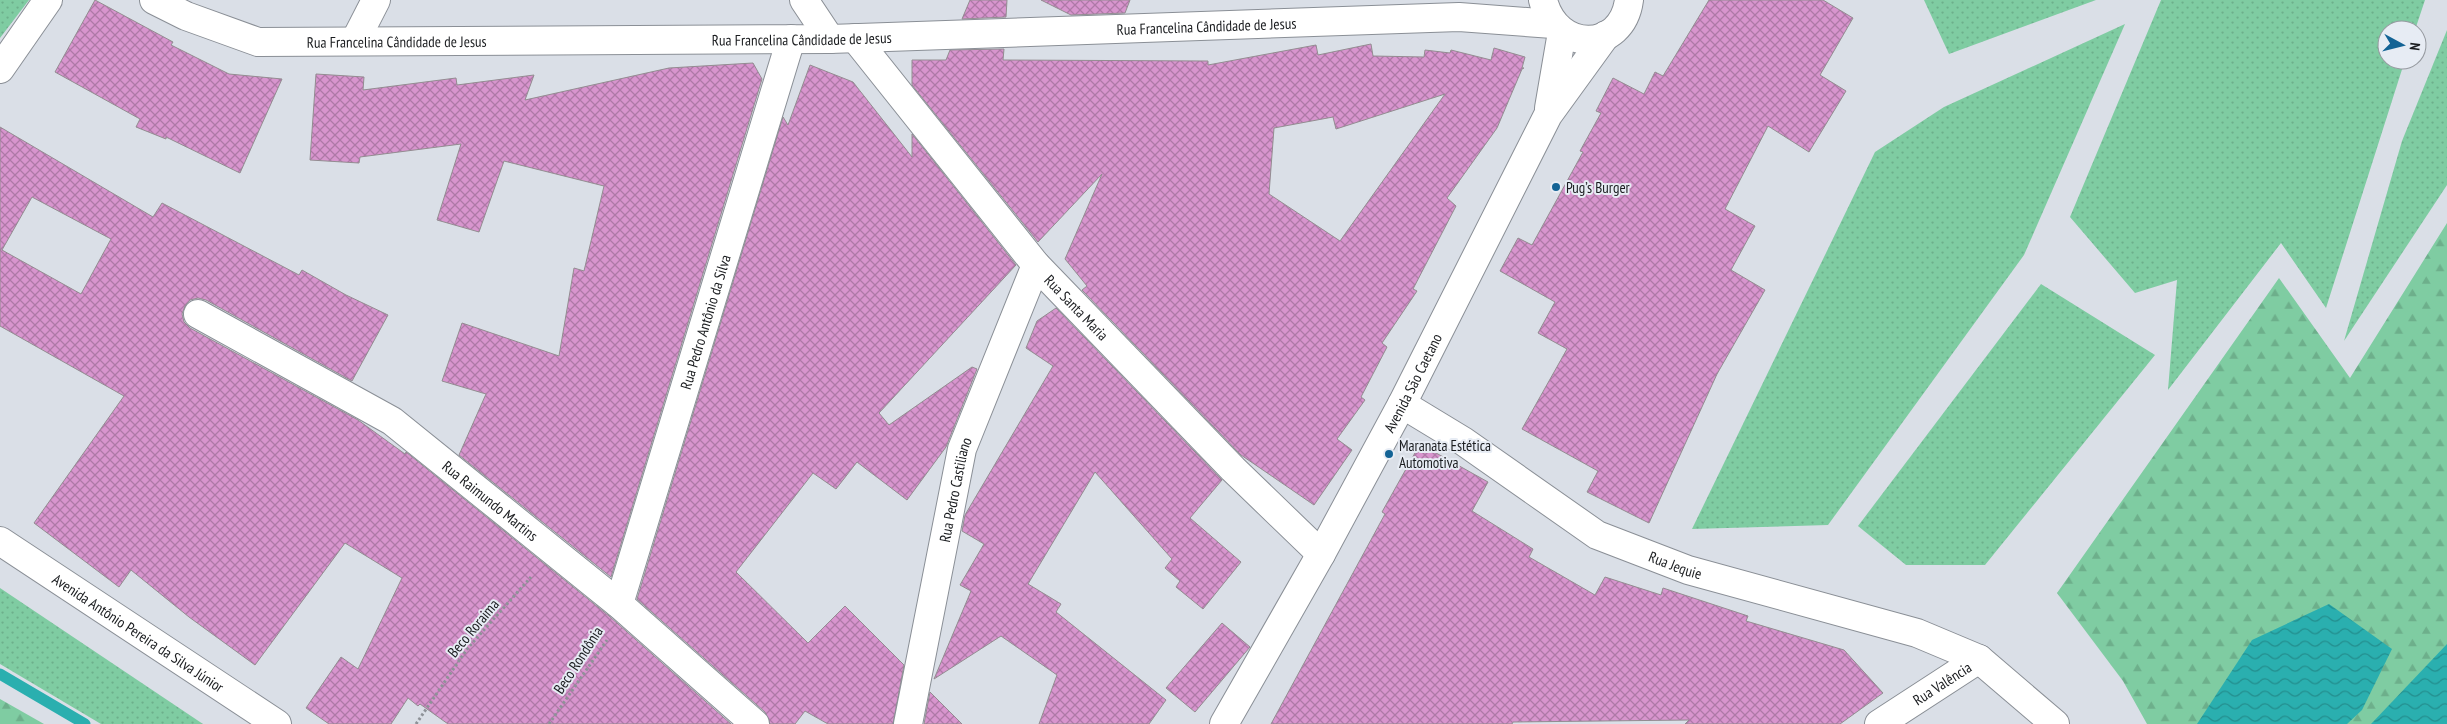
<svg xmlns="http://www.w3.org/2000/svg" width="2447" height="724" font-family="'PT Sans Narrow',sans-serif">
	<defs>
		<pattern id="grass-dots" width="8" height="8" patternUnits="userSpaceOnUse" patternTransform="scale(1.25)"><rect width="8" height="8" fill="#7fcca2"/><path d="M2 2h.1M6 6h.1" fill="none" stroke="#6daf8b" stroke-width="1.8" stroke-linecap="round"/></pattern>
		<pattern id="forest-firs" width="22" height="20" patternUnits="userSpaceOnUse" patternTransform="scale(1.25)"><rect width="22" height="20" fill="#7fcca2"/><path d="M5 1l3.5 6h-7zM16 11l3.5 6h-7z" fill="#6daf8b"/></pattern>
		<pattern id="water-waves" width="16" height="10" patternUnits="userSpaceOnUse" patternTransform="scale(1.25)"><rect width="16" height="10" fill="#2aafaf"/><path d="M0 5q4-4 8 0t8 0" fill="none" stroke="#238e8e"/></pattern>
		<pattern id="building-cross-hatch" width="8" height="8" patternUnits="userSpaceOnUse" patternTransform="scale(1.25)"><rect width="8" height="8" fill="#d895ce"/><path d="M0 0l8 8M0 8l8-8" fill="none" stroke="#ae79a7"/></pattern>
	</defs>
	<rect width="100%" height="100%" fill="#dadfe7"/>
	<!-- grass -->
	<g fill="url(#grass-dots)">
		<polygon points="0,0 29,0 0,38"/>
		<polygon points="1924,0 2096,0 1949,54"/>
		<polygon points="2161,0 2425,0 2415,30 2387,30 2387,60 2405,60 2326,308 2281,243 2168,390 2177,280 2135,293 2070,217"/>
		<polygon points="2125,24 2024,255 1828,525 1692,529 1875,152 1944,107"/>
		<polygon points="2447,30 2447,185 2344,341 2402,141"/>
		<polygon points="2041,284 2155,355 1985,565 1906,565 1858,526"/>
		<polygon points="0,588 203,724 101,724 0,664"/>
	</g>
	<!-- forest -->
	<g fill="url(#forest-firs)">
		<polygon points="2447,223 2447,724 2147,724 2123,681 2057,593 2279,278 2350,378"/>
		<polygon points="0,699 44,724 0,724"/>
	</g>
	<!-- water -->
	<g fill="url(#water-waves)">
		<polygon points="2329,604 2392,649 2362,710 2347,724 2197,724 2252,640"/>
		<polygon points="2447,644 2447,724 2371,724"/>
	</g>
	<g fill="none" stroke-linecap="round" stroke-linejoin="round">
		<!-- stream -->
		<polyline stroke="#2aafaf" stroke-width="11" points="0,674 85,724"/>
	</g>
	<!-- building -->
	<g fill="url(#building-cross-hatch)" stroke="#938c91" fill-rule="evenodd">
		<polygon points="95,0 173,42 171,45 229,74 282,79 240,173 166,137 166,139 136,127 140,119 55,72"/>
		<polygon points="970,0 1007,0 1006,17 962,19"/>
		<polygon points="1041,0 1130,0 1125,13 1071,15"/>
		<polygon points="1709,0 1823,0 1853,18 1820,75 1846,91 1809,152 1768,126 1725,209 1755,226 1731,270 1765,290 1717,374 1649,523 1587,492 1598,471 1522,429 1567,349 1538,333 1555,302 1500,271 1518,238 1532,245 1583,152 1580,151 1601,113 1596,111 1613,78 1644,94 1655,72 1663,76"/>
		<path d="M 1371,44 L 1373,56 L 1424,57 L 1425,50 L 1450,53 L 1451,50 L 1491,60 L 1494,48 L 1525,57 L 1522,68 L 1524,68 L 1522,69 L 1497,128 L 1447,198 L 1456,206 L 1413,289 L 1417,291 L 1382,343 L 1387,347 L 1361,397 L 1365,400 L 1337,439 L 1352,450 L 1314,505 L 1241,455 L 1082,290 L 1087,286 L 1065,259 L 1102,174 L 1038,242 L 912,85 L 912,60 L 946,60 L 950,50 L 1004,49 L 1003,60 L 1208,61 L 1208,65 L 1316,45 L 1318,55 ZM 1445,94 L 1340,241 L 1269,194 L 1274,128 L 1333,117 L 1336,129 Z"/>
		<polygon points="753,63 762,79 611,577 459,455 486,394 442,381 462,323 559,356 574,268 584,271 604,186 504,161 479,232 437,220 461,144 360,157 359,163 310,160 316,74 364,77 363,90 456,78 457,85 534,75 525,100 669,68"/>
		<polygon points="810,65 853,82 912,157 912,134 1016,265 879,413 889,425 972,367 977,369 946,447 907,500 857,462 836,489 813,473 736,572 808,643 845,606 904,665 893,724 828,724 805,711 795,724 770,724 765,712 637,599 783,117 788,125"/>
		<path d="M 0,127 L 153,217 L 162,203 L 299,275 L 302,270 L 346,295 L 388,315 L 352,381 L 206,300 L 198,298 L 190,300 L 185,306 L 182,314 L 184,322 L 190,328 L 358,420 L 405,454 L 406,452 L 609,616 L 731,724 L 448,724 L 420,704 L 418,706 L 408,698 L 391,724 L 329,724 L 306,708 L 341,657 L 358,669 L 402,578 L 345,543 L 255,665 L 189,617 L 131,570 L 119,587 L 34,523 L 124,396 L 0,326 ZM 32,197 L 111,239 L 81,294 L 2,250 Z"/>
		<polygon points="1056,308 1222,480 1190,518 1241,562 1203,609 1176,587 1180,581 1165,568 1172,559 1095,472 1028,584 1061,604 1056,612 1166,700 1149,724 1039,724 1057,675 1001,636 934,679 971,591 960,585 984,544 962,531 965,515 1053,366 1026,348 1037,321"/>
		<polygon points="1420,444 1488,482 1472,511 1533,549 1529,557 1595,595 1605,577 1661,595 1663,588 1748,616 1746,621 1844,650 1883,693 1840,724 1685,724 1689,720 1513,722 1512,724 1271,724 1385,514 1382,512"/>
		<polygon points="1222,623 1250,647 1195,712 1166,688"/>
		<polygon points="930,692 962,724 924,724"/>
	</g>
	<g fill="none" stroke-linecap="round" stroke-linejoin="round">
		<!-- minor casing -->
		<g stroke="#8a8f96" stroke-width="30">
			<g id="minor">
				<path id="s1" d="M 154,0 L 186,16 L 258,42 L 830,39 L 1459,17 L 1553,24"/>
				<polyline points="804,0 830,39"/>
				<path d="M 1543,0 C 1556,53 1622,53 1629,0"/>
				<path id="s2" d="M 855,38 L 1036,265 L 1233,469 L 1321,554"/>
				<polyline points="355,41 376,0"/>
				<polyline points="0,69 48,0"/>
				<polyline points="1549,108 1562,32"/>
				<path id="s3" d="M 198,314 L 392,421 L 619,604 L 755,724"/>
				<path id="s4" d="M 1402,404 L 1463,441 L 1597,535 L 1688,570 L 1917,633 L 1979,659 L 2055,724"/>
				<path id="s5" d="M 0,541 L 277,724"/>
				<path id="s6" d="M 619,604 L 791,39"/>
				<path id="s7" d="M 908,724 L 962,449 L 1036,265"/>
				<path id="s8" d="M 1224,724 L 1321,554 L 1402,404 L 1548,115 L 1606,35"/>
				<path id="s9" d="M 1879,724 L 1979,659"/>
			</g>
		</g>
		<!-- path -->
		<g stroke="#8e9298" stroke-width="3" stroke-dasharray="2.5 2.5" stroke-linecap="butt">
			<polyline points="416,724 467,649 531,577"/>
			<polyline points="549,724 607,640"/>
		</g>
		<!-- minor -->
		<use href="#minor" stroke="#fff" stroke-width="28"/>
	</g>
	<!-- markers -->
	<g fill="#136395" stroke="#e7ecf4" stroke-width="2">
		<circle cx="1556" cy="187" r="5"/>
		<circle cx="1389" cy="454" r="5"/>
	</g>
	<g text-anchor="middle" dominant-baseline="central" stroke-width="4" stroke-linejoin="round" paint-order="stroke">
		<!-- street labels -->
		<g font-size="15" fill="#1a1c1f" stroke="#e7ecf4">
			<text stroke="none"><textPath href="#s1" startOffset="1061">Rua Francelina Cândidade de Jesus</textPath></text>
			<text stroke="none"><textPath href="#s1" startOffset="656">Rua Francelina Cândidade de Jesus</textPath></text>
			<text stroke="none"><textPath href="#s1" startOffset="251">Rua Francelina Cândidade de Jesus</textPath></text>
			<text stroke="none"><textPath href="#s2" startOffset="349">Rua Santa Maria</textPath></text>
			<text stroke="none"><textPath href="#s6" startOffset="295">Rua Pedro Antônio da Silva</textPath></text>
			<text stroke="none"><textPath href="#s8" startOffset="390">Avenida São Caetano</textPath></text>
			<text stroke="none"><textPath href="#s7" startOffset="239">Rua Pedro Castiliano</textPath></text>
			<text stroke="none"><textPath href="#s3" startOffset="348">Rua Raimundo Martins</textPath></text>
			<text stroke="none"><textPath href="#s4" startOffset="319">Rua Jequie</textPath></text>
			<text transform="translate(473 628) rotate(-50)">Beco Roraima</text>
			<text stroke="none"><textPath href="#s5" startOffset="166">Avenida Antônio Pereira da Silva Júnior</textPath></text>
			<text transform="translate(578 660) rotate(-57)">Beco Rondônia</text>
			<text stroke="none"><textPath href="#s9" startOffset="75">Rua Valência</textPath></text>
		</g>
		<!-- poi labels -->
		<g font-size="15" fill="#1a1c1f" stroke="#e7ecf4" text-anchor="start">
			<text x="1566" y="187">Pug’s Burger</text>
			<text x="1399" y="445">Maranata Estética<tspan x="1399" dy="17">Automotiva</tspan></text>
		</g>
	</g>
	<!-- north arrow -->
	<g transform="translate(2402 45) rotate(97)"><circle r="24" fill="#e7ecf4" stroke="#95999f"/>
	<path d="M0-4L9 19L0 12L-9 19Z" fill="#136395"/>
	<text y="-8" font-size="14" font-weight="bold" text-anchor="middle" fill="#1a1c1f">N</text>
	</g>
</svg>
